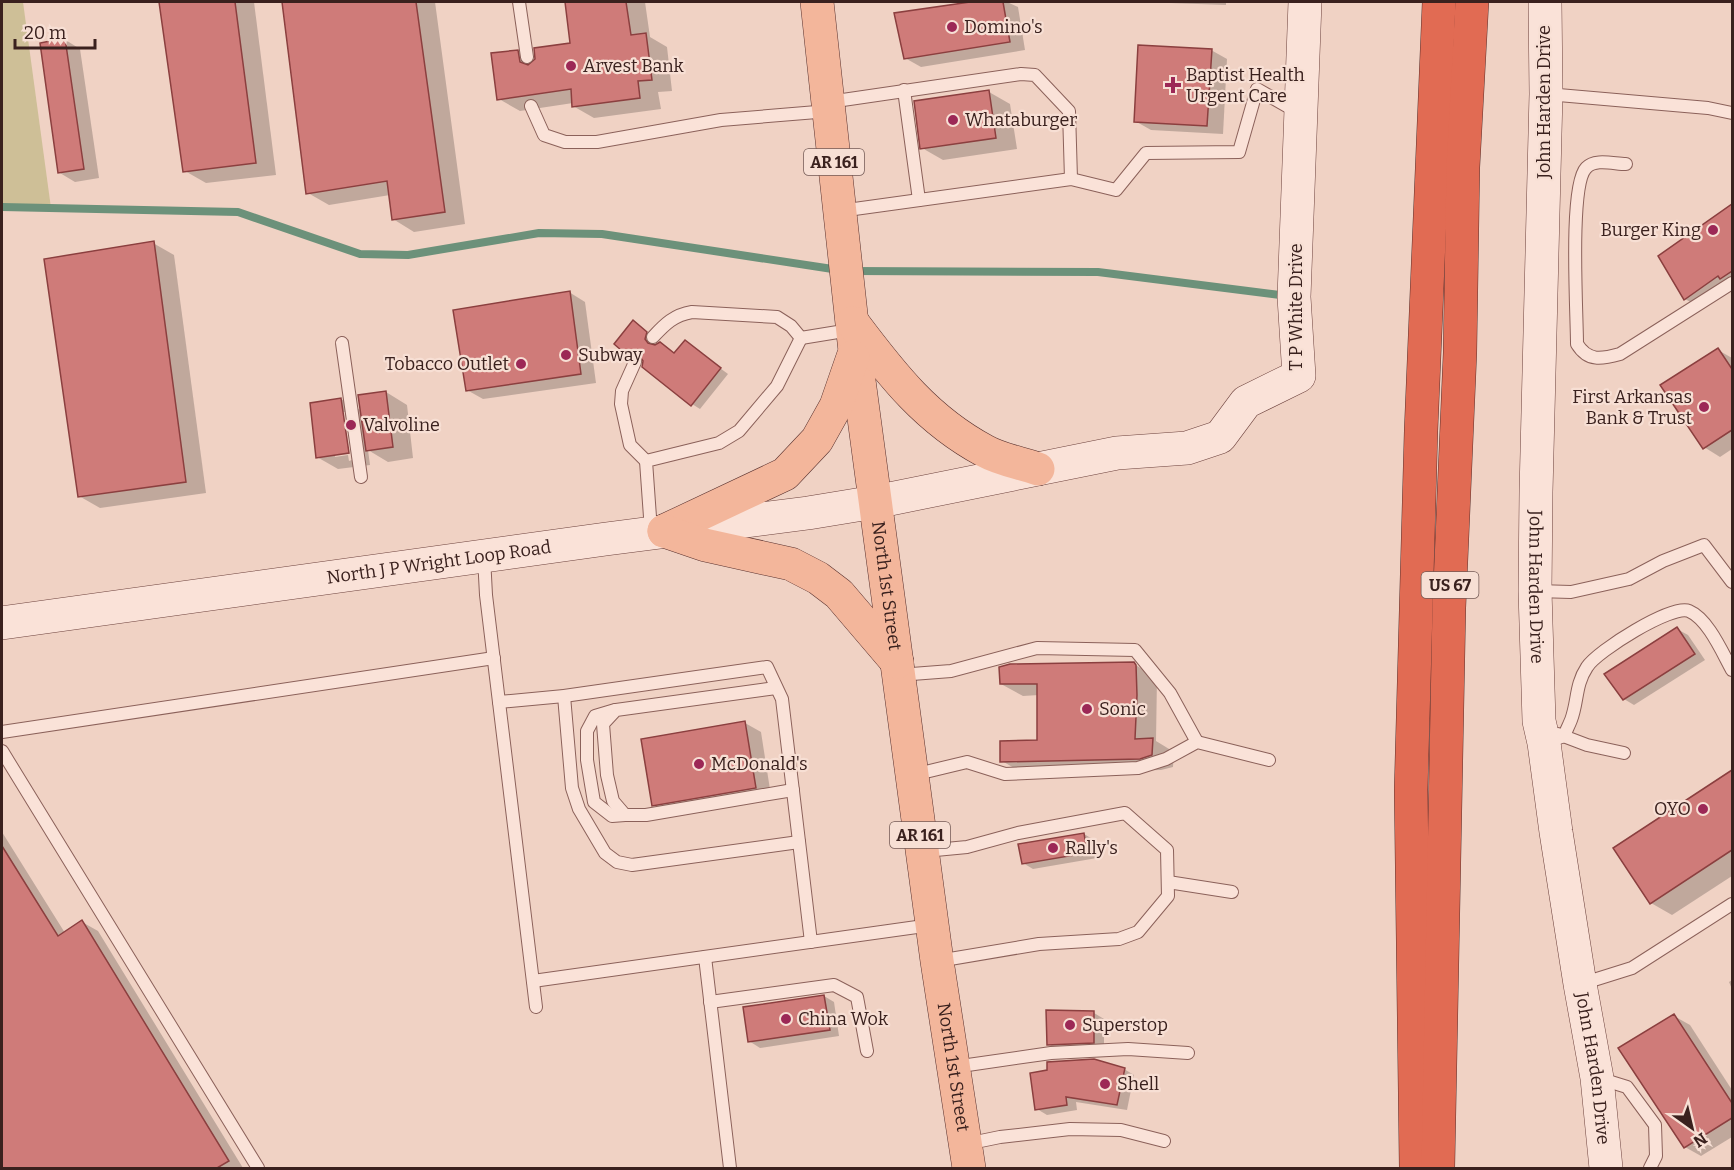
<svg xmlns="http://www.w3.org/2000/svg" width="1734" height="1170" font-family="Bitter,serif">
	<rect width="100%" height="100%" fill="#f0d2c4"/>
	<!-- green -->
	<polygon fill="#cebf97" points="2,2 23,2 51,208 2,207"/>
	<!-- shadow -->
	<g fill="#0003" fill-rule="evenodd">
		<polygon points="160,2 254,2 276,175 206,183 185,171"/>
		<polygon points="284,2 435,2 465,224 414,232 393,219 390,195 329,205 308,193"/>
		<polygon points="566,2 645,2 650,37 667,47 672,91 658,92 661,109 594,118 573,106 573,103 520,111 499,99 517,51 535,62 571,45"/>
		<polygon points="980,2 1007,2 1018,7 1025,50 921,67 905,58 896,14"/>
		<polygon points="1141,2 1226,2 1226,5"/>
		<polygon points="64,39 80,49 99,178 75,182 60,173"/>
		<polygon points="1211,50 1227,59 1223,134 1151,130 1135,121"/>
		<polygon points="989,92 1010,104 1017,149 943,160 922,148"/>
		<polygon points="1732,206 1732,286 1701,308 1685,299 1660,256"/>
		<polygon points="153,243 174,255 206,493 100,508 79,496"/>
		<polygon points="569,292 585,302 596,383 483,399 467,390"/>
		<polygon points="633,322 654,338 654,346 675,354 685,342 728,374 700,409 692,404 643,357 638,360 630,356"/>
		<polygon points="1718,350 1732,358 1732,449 1720,457 1704,447"/>
		<path d="M 386,392 L 407,405 L 413,458 L 388,462 L 368,450 L 370,465 L 338,469 L 317,457 L 341,399 L 362,411 ZM 342,412 L 345,412 L 351,451 L 356,451 L 357,453 L 351,454 L 352,460 L 349,461 L 348,455 L 335,457 Z"/>
		<polygon points="1677,629 1688,635 1705,660 1634,705 1624,699"/>
		<polygon points="1134,664 1157,678 1156,741 1174,752 1173,767 1161,770 1023,773 1002,761 1038,742 1039,695 1023,696 1001,684"/>
		<polygon points="745,723 761,732 771,796 670,814 654,805"/>
		<polygon points="1732,771 1732,876 1672,915 1651,903 1615,849"/>
		<polygon points="2,832 65,933 82,922 98,931 243,1168 2,1168"/>
		<polygon points="1084,834 1094,840 1097,858 1033,869 1023,863"/>
		<polygon points="1732,980 1732,989 1729,982"/>
		<polygon points="824,996 834,1002 839,1036 760,1048 749,1041"/>
		<polygon points="1094,1013 1104,1019 1104,1048 1059,1050 1048,1044"/>
		<polygon points="1674,1016 1690,1025 1732,1090 1732,1137 1701,1156 1685,1147"/>
		<polygon points="1124,1069 1134,1075 1127,1110 1076,1102 1077,1110 1047,1115 1037,1109"/>
	</g>
	<g fill="none" stroke-linecap="round" stroke-linejoin="round">
		<!-- stream -->
		<g stroke="#6c917a" stroke-width="8">
			<polyline points="2,207 238,212 360,254 408,255 539,233 602,234 839,270"/>
			<polyline points="852,271 1098,272 1288,296"/>
		</g>
	</g>
	<!-- building -->
	<g fill="#cf7b79" stroke="#8b3f3f" stroke-width="1.5">
		<polygon points="159,2 235,2 256,163 183,172"/>
		<polygon points="282,2 416,2 445,212 392,220 387,181 306,194"/>
		<polygon points="565,2 626,2 631,35 646,33 652,80 638,81 640,98 572,107 571,89 497,100 491,53 518,50 520,62 528,65 535,59 534,48 570,43"/>
		<polygon points="970,2 1003,2 1010,42 904,59 894,13"/>
		<polygon points="65,38 84,169 58,173 40,43"/>
		<polygon points="1138,45 1212,49 1207,126 1134,122"/>
		<polygon points="989,90 996,138 920,149 914,101"/>
		<polygon points="1732,204 1732,271 1720,279 1718,276 1684,300 1658,256"/>
		<polygon points="154,241 186,482 78,497 44,259"/>
		<polygon points="570,291 581,374 466,391 453,310"/>
		<polygon points="633,320 647,332 645,339 648,343 655,345 660,342 674,353 685,340 721,368 691,406 642,367 643,361 639,355 634,354 629,357 614,344"/>
		<polygon points="1718,348 1732,369 1732,430 1703,449 1660,385"/>
		<polygon points="386,391 393,447 366,451 358,395"/>
		<polygon points="341,398 349,453 316,458 310,403"/>
		<polygon points="1677,627 1695,654 1623,700 1604,674"/>
		<polygon points="1134,662 1136,665 1137,695 1135,739 1153,738 1152,755 1140,759 1000,762 1000,741 1037,740 1037,684 1000,684 999,667 1010,664"/>
		<polygon points="745,721 756,788 652,806 641,739"/>
		<polygon points="1732,770 1732,850 1650,904 1613,848"/>
		<polygon points="1084,833 1087,853 1022,864 1018,844"/>
		<polygon points="2,846 58,936 82,920 229,1161 217,1168 2,1168"/>
		<polygon points="824,995 830,1030 748,1042 743,1007"/>
		<polygon points="1046,1010 1094,1011 1094,1043 1047,1045"/>
		<polygon points="1674,1014 1732,1103 1732,1118 1684,1148 1618,1048"/>
		<polygon points="1094,1059 1125,1068 1117,1105 1066,1097 1067,1105 1035,1110 1030,1073 1047,1070 1047,1062"/>
	</g>
	<g fill="none" stroke-linecap="round" stroke-linejoin="round">
		<!-- service casing -->
		<g stroke="#8b615a" stroke-width="14">
			<g id="service">
				<polyline points="519,2 527,57"/>
				<polyline points="904,90 919,200"/>
				<polyline points="1547,94 1708,108 1732,113"/>
				<polyline points="829,102 1021,74 1035,75 1069,111 1071,179"/>
				<polyline points="531,106 544,135 565,142 597,142 721,120 829,111"/>
				<path d="M 1626,164 C 1614,164 1595,158 1586,168 C 1569,186 1577,313 1577,344 C 1588,362 1602,359 1620,354 L 1732,283"/>
				<polyline points="840,211 1071,179 1116,190 1146,153 1239,152 1257,89 1299,113"/>
				<path d="M 653,337 C 665,324 674,315 692,312 L 777,317 L 791,326 L 801,338"/>
				<polyline points="801,338 850,330"/>
				<polyline points="342,343 361,477"/>
				<polyline points="635,362 622,391 621,404 630,445 646,461"/>
				<polyline points="651,531 646,461 719,443 739,431 777,386 801,338"/>
				<polyline points="484,557 486,595 536,1007"/>
				<polyline points="1537,591 1571,592 1629,579 1663,561 1704,545 1732,582"/>
				<polyline points="899,675 951,671 1037,648 1135,650 1170,693 1197,742"/>
				<polyline points="776,688 616,710 603,724 607,775 613,801 625,815 646,815 793,790"/>
				<polyline points="564,696 572,788 579,809 605,853 617,862 632,865 799,842"/>
				<polyline points="499,702 564,696 767,667 782,699 811,942"/>
				<polyline points="615,710 595,716 587,731 587,760 594,802 612,816 625,815"/>
				<polyline points="2,732 494,658"/>
				<polyline points="1558,734 1587,745 1624,753"/>
				<path d="M 1545,743 L 1564,736 C 1566,731 1569,725 1571,720 C 1578,702 1575,685 1587,667 C 1597,651 1672,604 1689,611 C 1708,619 1722,652 1732,670"/>
				<polyline points="2,751 258,1168"/>
				<polyline points="913,775 967,762 1005,774 1138,768 1166,759 1197,742 1269,760"/>
				<polyline points="925,851 967,847 1018,833 1125,813 1167,850 1168,896 1138,932 1119,939 1039,944 938,961"/>
				<polyline points="1168,882 1232,892"/>
				<polyline points="705,957 730,1168"/>
				<polyline points="533,981 931,925"/>
				<polyline points="1581,984 1632,968 1732,904"/>
				<polyline points="710,1002 834,985 857,997 867,1051"/>
				<polyline points="954,1067 1051,1053 1128,1049 1188,1053"/>
				<polyline points="1598,1078 1627,1087 1655,1125 1656,1156 1650,1168"/>
				<polyline points="966,1144 1000,1137 1070,1129 1121,1130 1164,1141"/>
			</g>
		</g>
		<!-- secondary casing -->
		<g stroke="#6d423d" stroke-width="34">
			<g id="secondary">
				<path id="s1" d="M 1545,2 L 1546,94 L 1536,492 L 1535,591 L 1539,721 L 1544,743 L 1556,832 L 1580,984 L 1597,1078 L 1606,1168"/>
				<path id="s2" d="M 2,623 L 606,539 L 808,513 L 875,502 L 1117,453 L 1187,448 L 1220,437 L 1246,402 L 1299,376 L 1294,297 L 1305,2"/>
			</g>
		</g>
		<!-- primary casing -->
		<g stroke="#59312e" stroke-width="34">
			<g id="primary">
				<path id="s3" d="M 817,2 L 855,351 L 937,961 L 969,1168"/>
				<path d="M 853,323 C 892,375 927,420 985,451 C 1001,460 1021,463 1038,469"/>
				<polyline points="664,531 785,474 817,440 836,406 853,357"/>
				<polyline points="664,531 705,545 791,564 818,578 839,594 897,662"/>
			</g>
		</g>
		<!-- motorway casing -->
		<g stroke="#59312e" stroke-width="34">
			<g id="motorway">
				<polyline points="1416,1168 1411,790 1421,431 1439,2"/>
				<polyline points="1438,1168 1449,608 1460,353 1463,167 1472,2"/>
			</g>
		</g>
		<!-- service -->
		<use href="#service" stroke="#fae2d8" stroke-width="12"/>
		<!-- secondary -->
		<use href="#secondary" stroke="#fae2d8" stroke-width="33"/>
		<!-- primary -->
		<use href="#primary" stroke="#f3b69b" stroke-width="33"/>
		<!-- motorway -->
		<use href="#motorway" stroke="#e16b53" stroke-width="33"/>
	</g>
	<!-- markers -->
	<g fill="#9c2856" stroke="#f7dfd4" stroke-width="2">
		<circle cx="952" cy="27" r="6"/>
		<circle cx="571" cy="66" r="6"/>
		<path d="M1170 76h6v6h6v6h-6v6h-6v-6h-6v-6h6z"/>
		<circle cx="953" cy="120" r="6"/>
		<circle cx="1713" cy="230" r="6"/>
		<circle cx="566" cy="355" r="6"/>
		<circle cx="521" cy="364" r="6"/>
		<circle cx="1704" cy="407" r="6"/>
		<circle cx="351" cy="425" r="6"/>
		<circle cx="1087" cy="709" r="6"/>
		<circle cx="699" cy="764" r="6"/>
		<circle cx="1703" cy="809" r="6"/>
		<circle cx="1053" cy="848" r="6"/>
		<circle cx="786" cy="1019" r="6"/>
		<circle cx="1070" cy="1025" r="6"/>
		<circle cx="1105" cy="1084" r="6"/>
	</g>
	<g text-anchor="middle" dominant-baseline="central" stroke-width="4.5" stroke-linejoin="round" paint-order="stroke">
		<!-- shield labels -->
		<g fill="#f7dfd4" stroke="#735a55" stroke-width="1.5">
			<rect x="804" y="149" width="60" height="26" rx="4.5"/>
			<rect x="1421.5" y="572" width="57" height="26" rx="4.5"/>
			<rect x="890" y="822" width="60" height="26" rx="4.5"/>
		</g>
		<g font-size="16" font-weight="bold" fill="#3a211e">
			<text x="834" y="162">AR 161</text>
			<text x="1450" y="585">US 67</text>
			<text x="920" y="835">AR 161</text>
		</g>
		<!-- poi labels -->
		<g font-size="18" fill="#3a211e" stroke="#f7dfd4" text-anchor="start">
			<text x="964" y="27">Domino's</text>
			<text x="583" y="66">Arvest Bank</text>
			<text x="1186" y="75">Baptist Health<tspan x="1186" dy="21">Urgent Care</tspan></text>
			<text x="965" y="120">Whataburger</text>
			<text x="1701" y="230" text-anchor="end">Burger King</text>
			<text x="578" y="355">Subway</text>
			<text x="509" y="364" text-anchor="end">Tobacco Outlet</text>
			<text x="1692" y="397" text-anchor="end">First Arkansas<tspan x="1692" dy="21">Bank &amp; Trust</tspan></text>
			<text x="363" y="425">Valvoline</text>
			<text x="1099" y="709">Sonic</text>
			<text x="711" y="764">McDonald's</text>
			<text x="1691" y="809" text-anchor="end">OYO</text>
			<text x="1065" y="848">Rally's</text>
			<text x="798" y="1019">China Wok</text>
			<text x="1082" y="1025">Superstop</text>
			<text x="1117" y="1084">Shell</text>
		</g>
		<!-- street labels -->
		<g font-size="18" fill="#3a211e" stroke="#f7dfd4">
			<text transform="translate(1544 102) rotate(-90)">John Harden Drive</text>
			<text transform="translate(1296 307) rotate(-90)">T P White Drive</text>
			<text stroke="none"><textPath href="#s2" startOffset="441">North J P Wright Loop Road</textPath></text>
			<text stroke="none"><textPath href="#s3" startOffset="588">North 1st Street</textPath></text>
			<text stroke="none"><textPath href="#s1" startOffset="585">John Harden Drive</textPath></text>
			<text stroke="none"><textPath href="#s3" startOffset="1074">North 1st Street</textPath></text>
			<text stroke="none"><textPath href="#s1" startOffset="1071">John Harden Drive</textPath></text>
		</g>
	</g>
	<!-- border -->
	<rect width="1734" height="1170" fill="none" stroke="#3a211e" stroke-width="6"/>
	<!-- north arrow -->
	<g transform="translate(1692 1128) rotate(146)" stroke="#f7dfd4" stroke-width="4.5" paint-order="stroke">
	<path d="M0-4.5L10 22L0 15L-10 22Z" fill="#3a211e"/>
	<text y="-9" font-size="16" font-weight="bold" text-anchor="middle" fill="#3a211e">N</text>
	</g>
	<!-- scale -->
	<path d="M15 39v9h80v-9" fill="none" stroke="#3a211e" stroke-width="3"/>
	<text x="24" y="39" font-size="18" fill="#3a211e" stroke="#f7dfd4" stroke-width="4.5" paint-order="stroke">20 m</text>
</svg>
